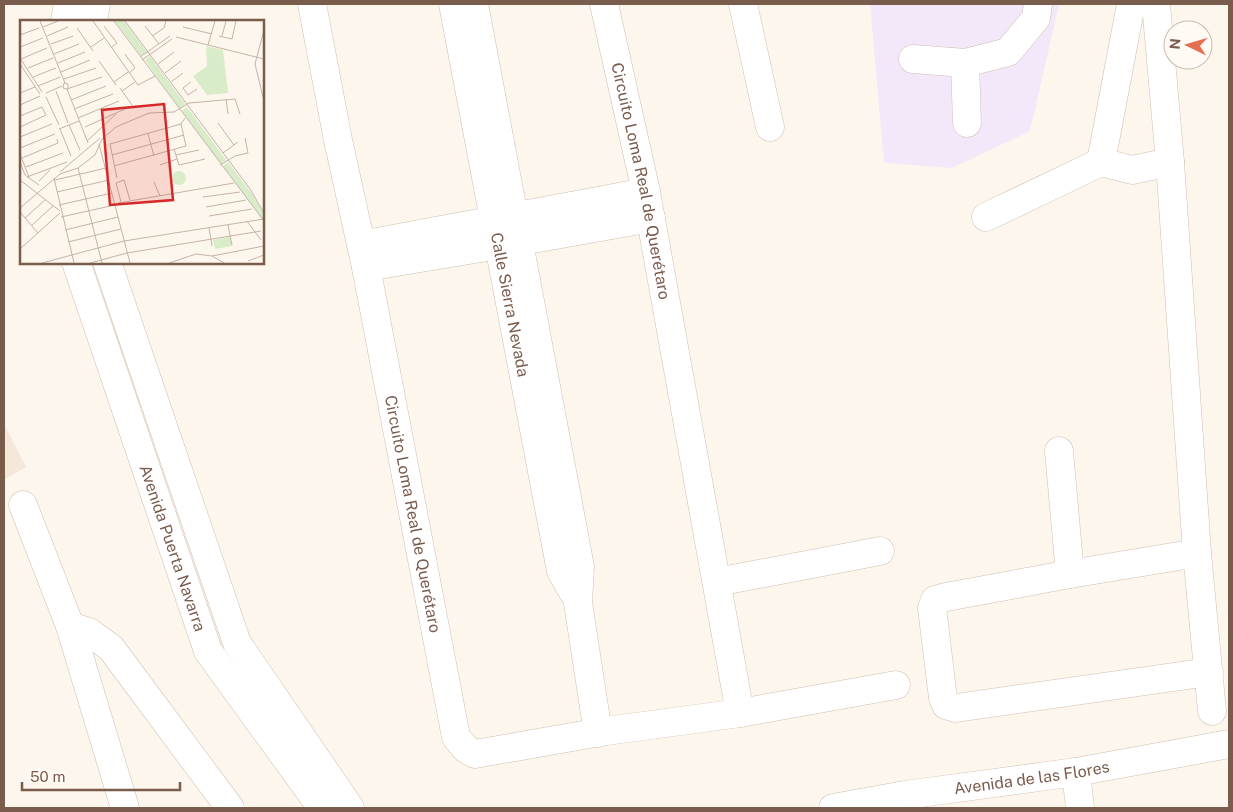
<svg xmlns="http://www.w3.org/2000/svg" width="1233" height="812" font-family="'Public Sans',sans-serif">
	<rect width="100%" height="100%" fill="#fdf6ec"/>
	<!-- residential -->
	<polygon fill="#f5e8da" points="4,424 26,467 4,480"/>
	<!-- education -->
	<polygon fill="#f3e8fa" points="870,4 1059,4 1030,131 952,168 884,163"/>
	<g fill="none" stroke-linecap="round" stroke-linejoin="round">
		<!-- minor casing -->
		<g stroke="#d1beb0" stroke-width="29">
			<g id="minor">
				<path id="s1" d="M 312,4 L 338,140 L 366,267 L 456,737 L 466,749 L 475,754 L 606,731 L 740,713 L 896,685"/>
				<path id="s2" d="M 453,4 L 561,571 L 573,592"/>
				<polyline points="474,4 580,567 578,603 598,733"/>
				<path id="s3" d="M 604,4 L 646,192 L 740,713"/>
				<polyline points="743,4 770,127"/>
				<polyline points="1156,4 1170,162 1197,553 1212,711"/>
				<polyline points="65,21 68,4"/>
				<polyline points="93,21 96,4"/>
				<polyline points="913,59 965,63 1008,52 1036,18 1038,4"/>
				<polyline points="965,63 967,123"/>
				<polyline points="1101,162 1131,4"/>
				<polyline points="986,217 1101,162 1132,170 1170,162"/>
				<polyline points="361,245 646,192"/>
				<path id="s4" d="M 76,262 L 208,651 L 322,808"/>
				<polyline points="107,262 237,643 350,808"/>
				<polyline points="366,267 499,245 651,218"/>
				<polyline points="1059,451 1070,574"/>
				<polyline points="23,505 70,626 125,808"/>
				<polyline points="1197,553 1070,574 946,597 935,600 932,608 943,698 946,705 956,708 1209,672"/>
				<polyline points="717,582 880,551"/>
				<polyline points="70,626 89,632 111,648 230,808"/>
				<polyline points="1076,772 1080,808"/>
				<path id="s5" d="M 833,808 L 905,795 L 1076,772 L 1229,744"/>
			</g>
		</g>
		<!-- minor -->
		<use href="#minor" stroke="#fff" stroke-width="28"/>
	</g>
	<g text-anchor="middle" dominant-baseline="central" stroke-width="5" stroke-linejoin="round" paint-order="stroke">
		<!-- street labels -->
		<g font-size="16" fill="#7a5c4d" stroke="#fffaf3">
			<text stroke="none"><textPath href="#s3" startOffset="181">Circuito Loma Real de Querétaro</textPath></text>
			<text stroke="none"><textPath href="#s2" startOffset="306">Calle Sierra Nevada</textPath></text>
			<text stroke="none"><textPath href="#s1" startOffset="520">Circuito Loma Real de Querétaro</textPath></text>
			<text stroke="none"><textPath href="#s4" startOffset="302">Avenida Puerta Navarra</textPath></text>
			<text stroke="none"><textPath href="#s5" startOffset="201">Avenida de las Flores</textPath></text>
		</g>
	</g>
	<!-- overview -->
	<g transform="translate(20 20)">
		<rect width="244" height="244" fill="#fdf6ec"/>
		<path d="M 95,1 L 104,1 L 127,32 L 121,36 ZM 186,26 L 203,30 L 208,73 L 187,75 L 173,56 L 187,46 ZM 130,36 L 165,84 L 160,89 L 125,40 ZM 167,87 L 206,140 L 201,144 L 162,91 ZM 208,142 L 232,174 L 244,194 L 244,202 L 203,146 ZM152 158a7 7 0 1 1 14 0a7 7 0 1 1-14 0ZM 210,217 L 212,226 L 195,229 L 193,220 Z" fill="#d8ecc9"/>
		<path fill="none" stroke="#c5b3a7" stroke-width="1" d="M 20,1 L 45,63M 73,1 L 118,65 L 135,56M 94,1 L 244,201M 105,1 L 230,169 L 244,193M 84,6 L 97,23 L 91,28M 125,6 L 139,24M 23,7 L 38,1M 163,7 L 192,14M 57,8 L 73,31M 244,10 L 235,44 L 244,81M 0,15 L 19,8M 27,16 L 48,7M 132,16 L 144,8 L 146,1M 199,16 L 212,19 L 216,1M 202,16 L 206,1M 156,17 L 244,39M 31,24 L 53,16M 188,25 L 195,1M 0,27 L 23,18M 71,27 L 84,18M 34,34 L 59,24M 105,34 L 115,48 L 109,53M 120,37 L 150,16M 0,38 L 22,72M 1,39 L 27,28M 122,40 L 152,19M 79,41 L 96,65M 38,43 L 65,32M 0,44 L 20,74M 138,44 L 154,32M 8,48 L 33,38M 41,52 L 70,40M 145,53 L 161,41M 13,57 L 36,48M 44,59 L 76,48M 94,62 L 108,52M 151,62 L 163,53M 171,62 L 163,68 L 168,75 L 177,69M 18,66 L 40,57M 100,68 L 112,85M 47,69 L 68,123M 48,69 L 48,64 L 44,63 L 43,68 L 47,69 L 82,57M 36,71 L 48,103M 102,71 L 115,62M 0,73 L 15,67M 26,73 L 42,66M 26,77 L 39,105M 206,79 L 208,94M 51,80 L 86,66M 0,85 L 20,76M 54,89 L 93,74M 0,96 L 22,87 L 26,95 L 0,107M 58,98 L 99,81M 198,103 L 214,125M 49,105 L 60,130M 65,107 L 105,89M 39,109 L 59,101M 40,109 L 51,136M 128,114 L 134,136M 0,117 L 32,104M 67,121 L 96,94M 79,124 L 110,243M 0,128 L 35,114M 154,129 L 159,145 L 185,139M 203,133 L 218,122M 0,134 L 9,157M 92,135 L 164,115M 156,135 L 179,130M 2,138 L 38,123 L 37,119M 0,142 L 5,155 L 19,165M 140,145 L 157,139M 200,145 L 215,136 L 228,133 L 225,118M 94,146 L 166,126 L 161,104M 6,147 L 43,133M 58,148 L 82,243M 40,152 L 80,118M 7,157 L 47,142M 34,158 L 54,243M 97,158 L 90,124 L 161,104 L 165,98M 0,160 L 40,191M 35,160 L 86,148M 19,161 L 30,150M 134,162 L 140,176M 37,172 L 89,160M 183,177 L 220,172M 101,182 L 96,163 L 104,160 L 110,180M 98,183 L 214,163M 39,185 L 92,173M 186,187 L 226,180M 0,188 L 40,154 L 58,148 L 75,135 L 82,119 L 96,107 L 129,93 L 154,92 L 169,83 L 215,79 L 220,94M 0,192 L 18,213M 189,196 L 232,189M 41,197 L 95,185M 5,198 L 25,180M 227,201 L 241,220M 12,205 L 33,186M 208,205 L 212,225M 189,208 L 192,226M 45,210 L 98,197M 48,222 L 101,209M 0,229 L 40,193M 192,236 L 244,226M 228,241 L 244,235M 22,243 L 104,221 L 244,199M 70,243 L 107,233 L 241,211M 149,243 L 176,234 L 192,236 L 204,243"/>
		<path fill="#d62828" fill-opacity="0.15" stroke="#d62828" stroke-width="2.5" d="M 144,84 L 153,180 L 90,185 L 82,90 Z"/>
		<rect width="244" height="244" fill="none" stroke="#7a5c4d" stroke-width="2.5"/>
	</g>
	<!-- border -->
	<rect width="1233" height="812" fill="none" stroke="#7a5c4d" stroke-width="10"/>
	<!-- north arrow -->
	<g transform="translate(1188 45) rotate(275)"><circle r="24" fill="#fffaf3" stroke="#cabbb1"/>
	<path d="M0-4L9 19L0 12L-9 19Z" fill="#e76f51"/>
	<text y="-8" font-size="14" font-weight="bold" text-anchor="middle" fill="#7a5c4d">N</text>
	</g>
	<!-- scale -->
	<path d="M22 782v8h158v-8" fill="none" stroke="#7a5c4d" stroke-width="2.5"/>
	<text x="30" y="782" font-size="15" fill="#7a5c4d" stroke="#fffaf3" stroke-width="4" paint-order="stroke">50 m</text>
</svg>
